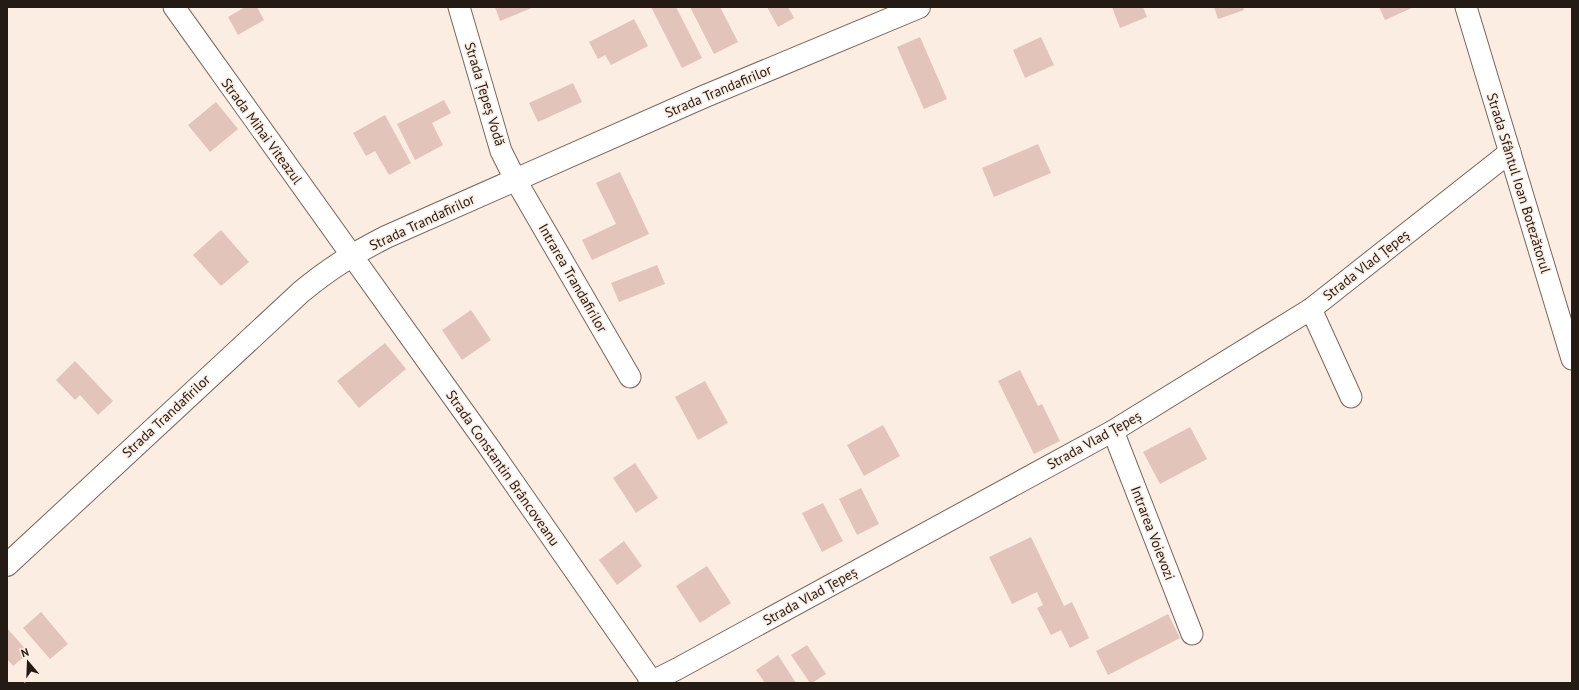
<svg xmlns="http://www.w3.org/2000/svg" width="1579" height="690" font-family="'PT Sans',sans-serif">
	<rect width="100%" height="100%" fill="#fcede2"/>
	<!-- building -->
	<g fill="#e2c4bb">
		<polygon points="245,7 257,7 264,20 238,35 228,17"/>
		<polygon points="495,7 534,7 500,21"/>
		<polygon points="651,7 676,7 702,58 682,68"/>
		<polygon points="690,7 720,7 738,42 714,54"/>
		<polygon points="767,7 788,7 794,18 778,27"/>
		<polygon points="1112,7 1143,7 1147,17 1120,28"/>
		<polygon points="1214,7 1243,7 1244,10 1218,19"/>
		<polygon points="1379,7 1414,7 1385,20"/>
		<polygon points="634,19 648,46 611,65 605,55 598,59 589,42"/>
		<polygon points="920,37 947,99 924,109 897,47"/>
		<polygon points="1041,37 1054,65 1025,78 1013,50"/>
		<polygon points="573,83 582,102 538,122 529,103"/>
		<polygon points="444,100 451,113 432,123 443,145 415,160 397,124"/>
		<polygon points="216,102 238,129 210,152 188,125"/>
		<polygon points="385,115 411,163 389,175 375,151 366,156 353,133"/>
		<polygon points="1038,144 1051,173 994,197 982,168"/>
		<polygon points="620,172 649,234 592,260 582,240 616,224 596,183"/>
		<polygon points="221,230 249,262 221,286 193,255"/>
		<polygon points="657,265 665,284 619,302 611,283"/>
		<polygon points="471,310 491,340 462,360 442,330"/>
		<polygon points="385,343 406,369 359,408 337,381"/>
		<polygon points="75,361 113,401 98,415 80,395 75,400 56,380"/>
		<polygon points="1020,370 1038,406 1042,404 1060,441 1034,454 998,381"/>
		<polygon points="705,381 728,423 698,440 675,397"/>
		<polygon points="883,425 900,456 864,476 847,445"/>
		<polygon points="1190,427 1207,459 1160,484 1143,452"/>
		<polygon points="635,463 658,498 636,513 613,478"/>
		<polygon points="861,488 879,524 857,535 839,499"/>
		<polygon points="823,503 843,541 822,552 802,513"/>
		<polygon points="1031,537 1064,606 1072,602 1089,638 1070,648 1061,630 1051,635 1037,608 1043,605 1037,592 1012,604 989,557"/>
		<polygon points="624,541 642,566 617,585 599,560"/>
		<polygon points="707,566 731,603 700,623 676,586"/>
		<polygon points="41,612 68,644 50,659 23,628"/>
		<polygon points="1168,614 1180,638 1108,675 1096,651"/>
		<polygon points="7,628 29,653 13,666 7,659"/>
		<polygon points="807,645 826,674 812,683 810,683 791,655"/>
		<polygon points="778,655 796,683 765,683 756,670"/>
	</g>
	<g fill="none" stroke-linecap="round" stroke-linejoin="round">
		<!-- street casing -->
		<g stroke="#7c6657" stroke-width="23">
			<g id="street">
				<polyline points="174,7 486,443 653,683"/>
				<polyline points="459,7 501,151 515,179 630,377"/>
				<polyline points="1466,7 1572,359"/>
				<polyline points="1311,309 1351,397"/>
				<polyline points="1113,431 1192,634"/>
				<polyline points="649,683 677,669 1113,431 1311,309 1510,152"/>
			</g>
		</g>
		<!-- secondary casing -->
		<g stroke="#7c6657" stroke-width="24">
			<path id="secondary" d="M 7,565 L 301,292 C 330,268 353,254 386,237 L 703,97 L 919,7"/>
		</g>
		<!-- street -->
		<use href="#street" stroke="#fff" stroke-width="21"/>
		<!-- secondary -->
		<use href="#secondary" stroke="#fff" stroke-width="22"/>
	</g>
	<g text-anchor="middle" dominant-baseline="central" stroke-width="3" stroke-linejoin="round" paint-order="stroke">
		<!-- street labels -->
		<g font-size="14" fill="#241b15" stroke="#fcede2">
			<text transform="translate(718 91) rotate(-23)">Strada Trandafirilor</text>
			<text transform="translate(485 94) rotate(73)">Strada Țepeș Vodă</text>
			<text transform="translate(262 131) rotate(54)">Strada Mihai Viteazul</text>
			<text transform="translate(1519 183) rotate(73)">Strada Sfântul Ioan Botezătorul</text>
			<text transform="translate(422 222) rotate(-25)">Strada Trandafirilor</text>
			<text transform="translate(1366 265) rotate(-38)">Strada Vlad Țepeș</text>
			<text transform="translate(573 278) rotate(60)">Intrarea Trandafirilor</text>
			<text transform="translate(166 416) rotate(-43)">Strada Trandafirilor</text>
			<text transform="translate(1094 440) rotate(-29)">Strada Vlad Țepeș</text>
			<text transform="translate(503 468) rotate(55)">Strada Constantin Brâncoveanu</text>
			<text transform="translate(1153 533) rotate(69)">Intrarea Voievozi</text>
			<text transform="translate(810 596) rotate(-29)">Strada Vlad Țepeș</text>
		</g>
	</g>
	<!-- border -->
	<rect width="1579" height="690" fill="none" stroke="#241b15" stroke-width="16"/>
	<!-- north arrow -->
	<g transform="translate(28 662) rotate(341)" stroke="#fcede2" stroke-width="3" paint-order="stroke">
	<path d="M0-3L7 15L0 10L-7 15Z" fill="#241b15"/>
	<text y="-6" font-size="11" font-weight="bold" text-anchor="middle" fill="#241b15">N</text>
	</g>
</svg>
